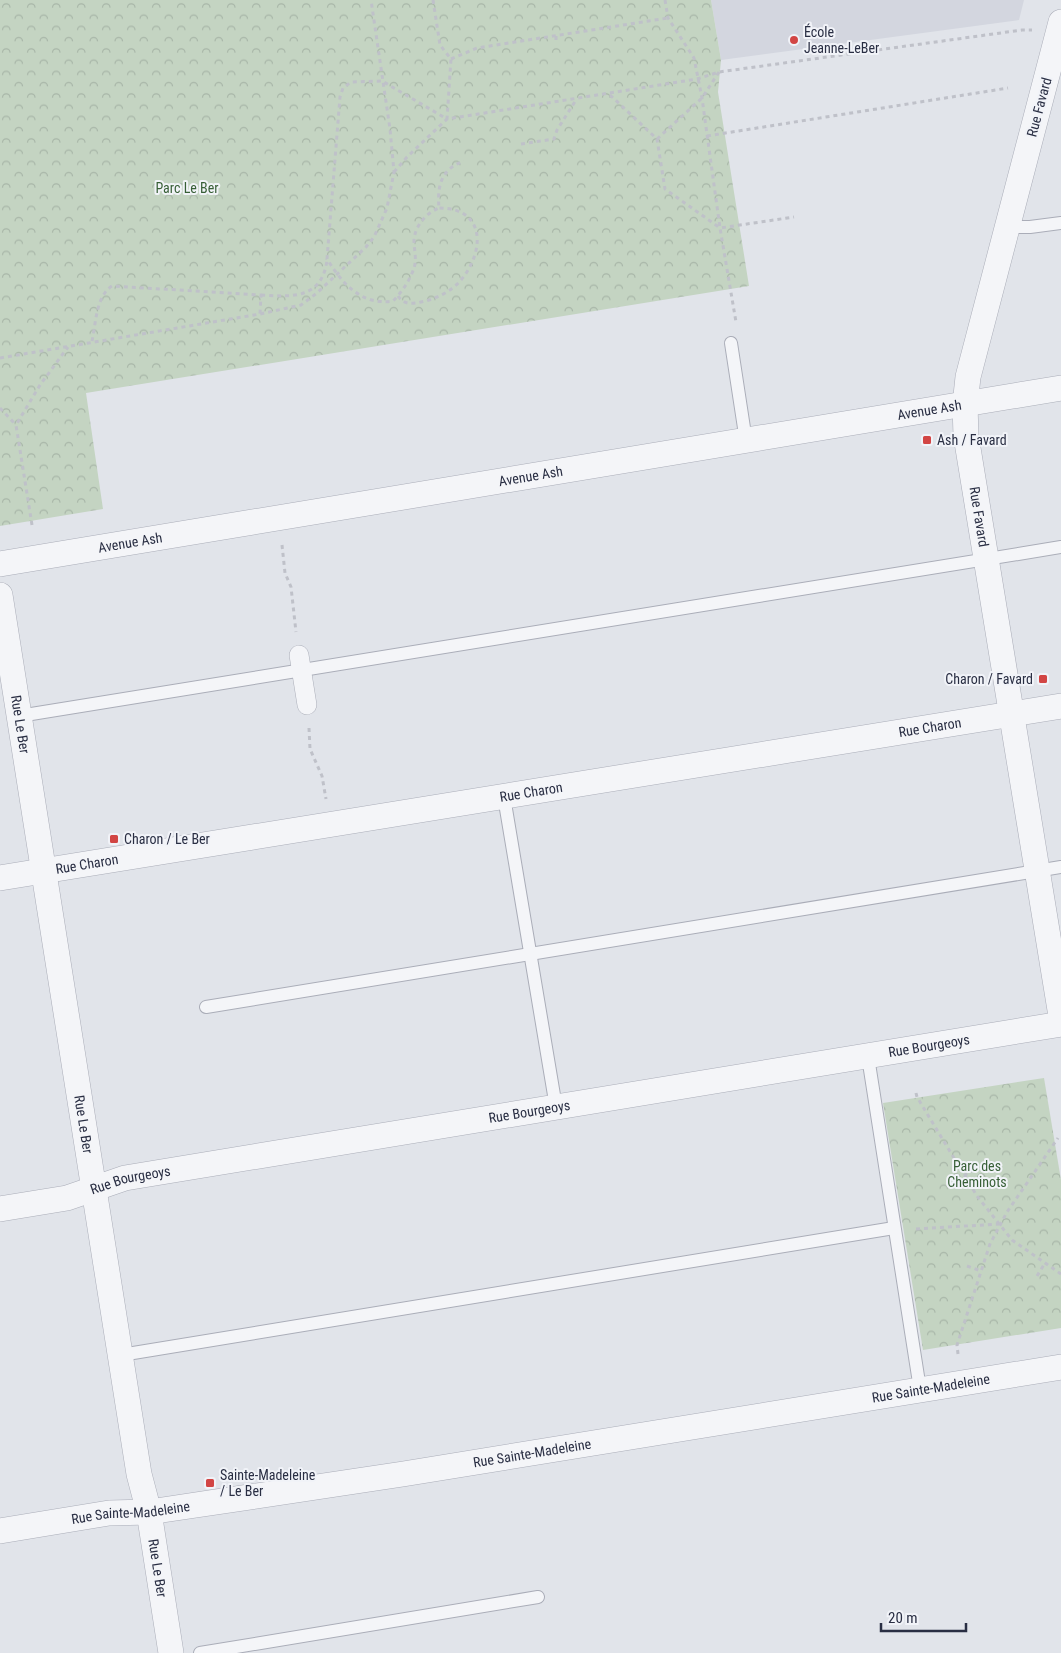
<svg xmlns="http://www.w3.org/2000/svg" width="1061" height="1653" font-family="'Roboto Condensed',sans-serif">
	<defs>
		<pattern id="park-crowns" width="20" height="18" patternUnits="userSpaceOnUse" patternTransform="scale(1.25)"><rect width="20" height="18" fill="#c4d4c2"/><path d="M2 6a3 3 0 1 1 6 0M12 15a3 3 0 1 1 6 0" fill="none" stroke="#a8b6a8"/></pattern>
	</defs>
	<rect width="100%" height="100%" fill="#e1e4ea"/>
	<!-- built -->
	<polygon fill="#d3d6df" points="711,0 1024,0 1019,20 721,60"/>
	<!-- park -->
	<g fill="url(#park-crowns)">
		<polygon points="0,0 711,0 721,60 718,92 749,286 86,393 103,509 0,526"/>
		<polygon points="1044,1078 1061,1180 1061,1328 923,1350 883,1103"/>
	</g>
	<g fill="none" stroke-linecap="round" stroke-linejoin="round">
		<!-- service casing -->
		<g stroke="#aaadb8" stroke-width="14">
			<g id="service">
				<polyline points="1006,227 1030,227 1061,223"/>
				<polyline points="731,343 746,441"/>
				<polyline points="19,716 1061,547"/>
				<polyline points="504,797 556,1107"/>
				<polyline points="206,1007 1061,867"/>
				<polyline points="868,1057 920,1389"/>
				<polyline points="121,1355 894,1228"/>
				<polyline points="200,1653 538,1597"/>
			</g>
		</g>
		<!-- pedestrian casing -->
		<g stroke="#aaadb8" stroke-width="20">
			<polyline id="pedestrian" points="299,655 307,705"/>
		</g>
		<!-- minor casing -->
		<g stroke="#aaadb8" stroke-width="26">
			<g id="minor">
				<path id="s1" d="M 1061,22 L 968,377 L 965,405 L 966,436 L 1061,1016"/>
				<path id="s2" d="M 0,564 L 1061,388"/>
				<path id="s3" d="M 0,595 L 139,1474 L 149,1512 L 171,1653"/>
				<path id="s4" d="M 0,878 L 1061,706"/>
				<path id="s5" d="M 0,1209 L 67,1198 L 125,1178 L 1061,1024"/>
				<path id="s6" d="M 0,1531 L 109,1513 L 149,1512 L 403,1474 L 1061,1367"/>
			</g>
		</g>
		<!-- path -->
		<g stroke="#bfc1c9" stroke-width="3" stroke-dasharray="4 4" stroke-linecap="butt">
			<path d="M 433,0 L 440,45 L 451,59 L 447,119 L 382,81 L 351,82 L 343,88 L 340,97 L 327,259 C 342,283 361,306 393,301 C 402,292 410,280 414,268 C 417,259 414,250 414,240 C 415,226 426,213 439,208 C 437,186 441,169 464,161"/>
			<polyline points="665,0 668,18 694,58 702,98 720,228 794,217"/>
			<polyline points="556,36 556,43"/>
			<polyline points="451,59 477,48 668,18"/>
			<polyline points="610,95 657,139 665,189 720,228 736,322"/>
			<polyline points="707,136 1008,88"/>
			<polyline points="657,139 702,98 719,72"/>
			<polyline points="521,144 554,139 557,130 576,100"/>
			<polyline points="394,172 407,157 447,119 697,79 719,72 1022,30 1032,30"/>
			<path d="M 261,295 C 293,297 322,299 327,260"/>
			<path d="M 398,296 C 404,305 412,304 421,302 C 436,299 452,291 461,280 C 485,251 486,208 439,208"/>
			<path d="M 92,341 C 96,323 96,296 112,286 L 261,295 L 260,314"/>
			<polyline points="0,358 260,314 301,305 317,293 366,247 374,237 387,208 394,172 390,129 371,0"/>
			<polyline points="0,408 16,425"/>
			<polyline points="32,525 16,425 40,385 68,347"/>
			<polyline points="282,545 285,573 291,587 296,632"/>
			<polyline points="309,728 310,749 322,776 326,799"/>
			<polyline points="916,1093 917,1097 977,1196 1012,1240 1061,1274"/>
			<polyline points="957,1180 973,1170"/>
			<polyline points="916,1229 999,1224"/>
			<polyline points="967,1266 981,1271"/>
			<polyline points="1037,1276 1045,1263"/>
			<polyline points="958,1354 957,1345 990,1244 1007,1212 1058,1138"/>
		</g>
		<!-- service -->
		<use href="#service" stroke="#f4f5f8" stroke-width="12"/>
		<!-- pedestrian -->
		<use href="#pedestrian" stroke="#f4f5f8" stroke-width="19"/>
		<!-- minor -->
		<use href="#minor" stroke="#f4f5f8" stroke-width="25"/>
	</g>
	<!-- markers -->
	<g fill="#d24544" stroke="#f1f3f8" stroke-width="2">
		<circle cx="794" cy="40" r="5"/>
		<rect x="922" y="435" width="10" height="10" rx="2.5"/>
		<rect x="1038" y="674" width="10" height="10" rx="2.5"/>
		<rect x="109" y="834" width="10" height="10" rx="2.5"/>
		<rect x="205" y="1478" width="10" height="10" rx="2.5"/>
	</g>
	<g text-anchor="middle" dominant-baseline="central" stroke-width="4" stroke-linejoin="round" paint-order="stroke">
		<!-- poi labels -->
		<g font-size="14" fill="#292e43" stroke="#f1f3f8" text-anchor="start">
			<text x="804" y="32">École<tspan x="804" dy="16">Jeanne-LeBer</tspan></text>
			<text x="937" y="440">Ash / Favard</text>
			<text x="1033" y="679" text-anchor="end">Charon / Favard</text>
			<text x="124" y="839">Charon / Le Ber</text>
			<text x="220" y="1475">Sainte-Madeleine<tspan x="220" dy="16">/ Le Ber</tspan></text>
		</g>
		<!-- street labels -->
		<g font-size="14" fill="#292e43" stroke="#f1f3f8">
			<text transform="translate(1039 107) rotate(-75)">Rue Favard</text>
			<text stroke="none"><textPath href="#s2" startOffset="942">Avenue Ash</textPath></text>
			<text stroke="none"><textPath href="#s2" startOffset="538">Avenue Ash</textPath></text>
			<text stroke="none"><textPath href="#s1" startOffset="508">Rue Favard</textPath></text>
			<text stroke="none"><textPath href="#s2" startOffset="132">Avenue Ash</textPath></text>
			<text stroke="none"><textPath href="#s3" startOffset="131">Rue Le Ber</textPath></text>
			<text stroke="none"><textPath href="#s4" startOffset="942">Rue Charon</textPath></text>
			<text stroke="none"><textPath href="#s4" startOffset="538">Rue Charon</textPath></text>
			<text stroke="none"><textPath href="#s4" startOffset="88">Rue Charon</textPath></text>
			<text stroke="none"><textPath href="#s5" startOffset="944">Rue Bourgeoys</textPath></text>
			<text stroke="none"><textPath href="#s5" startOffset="539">Rue Bourgeoys</textPath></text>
			<text stroke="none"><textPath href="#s3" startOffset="536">Rue Le Ber</textPath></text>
			<text stroke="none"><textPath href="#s5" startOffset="134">Rue Bourgeoys</textPath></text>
			<text stroke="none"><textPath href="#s6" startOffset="942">Rue Sainte-Madeleine</textPath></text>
			<text stroke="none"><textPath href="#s6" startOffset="538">Rue Sainte-Madeleine</textPath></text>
			<text stroke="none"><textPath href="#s6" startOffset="132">Rue Sainte-Madeleine</textPath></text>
			<text stroke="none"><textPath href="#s3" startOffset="986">Rue Le Ber</textPath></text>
		</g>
		<!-- park labels -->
		<g font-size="14" fill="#375f36" stroke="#f1f3f8">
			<text x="187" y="188">Parc Le Ber</text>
			<text x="977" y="1166">Parc des<tspan x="977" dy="16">Cheminots</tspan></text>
		</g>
	</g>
	<!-- scale -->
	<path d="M881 1623v8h85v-8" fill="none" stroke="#292e43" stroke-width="2.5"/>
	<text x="888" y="1623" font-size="15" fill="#292e43" stroke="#f1f3f8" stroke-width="4" paint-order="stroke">20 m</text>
</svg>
